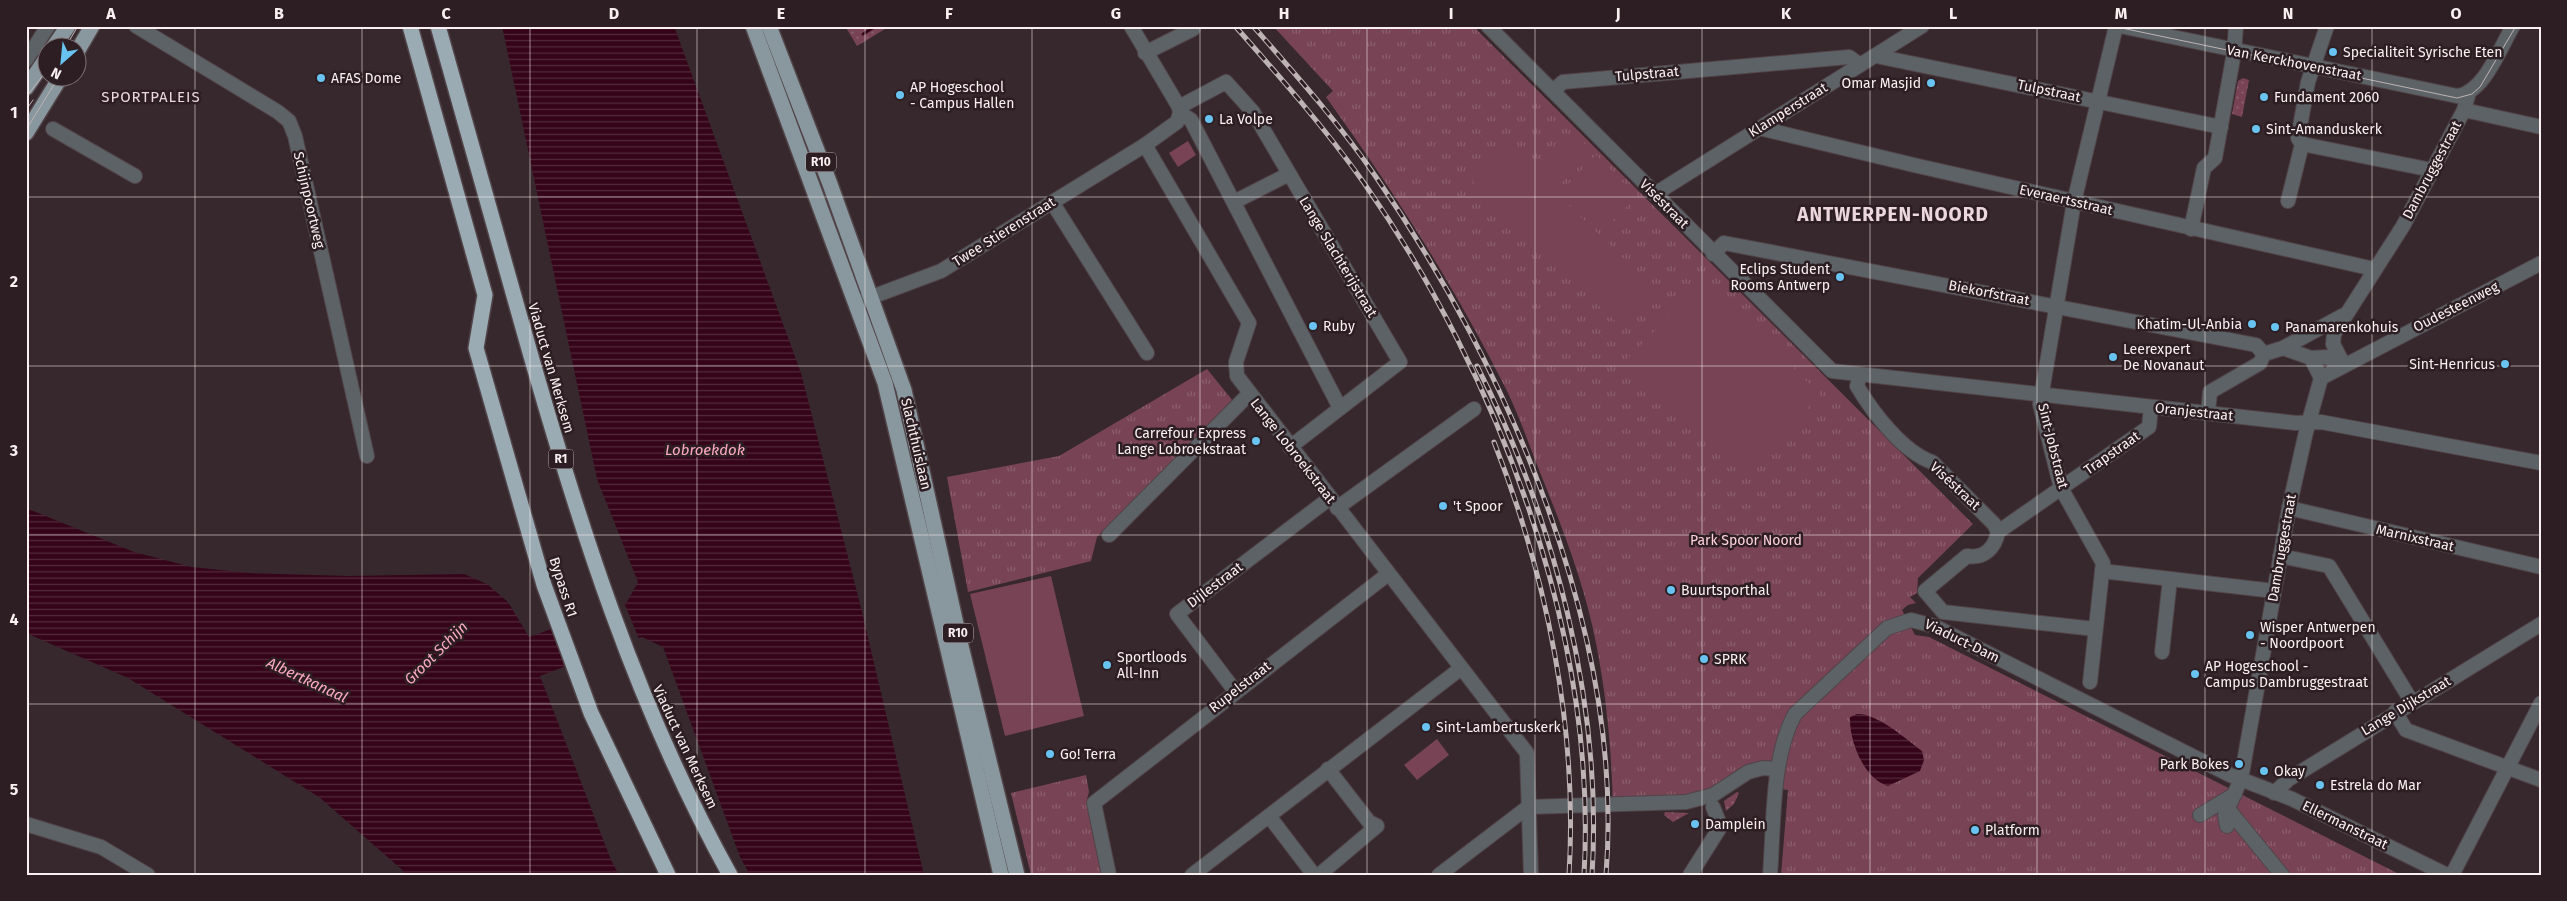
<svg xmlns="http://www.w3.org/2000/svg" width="2567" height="901" font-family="'Fira Sans',sans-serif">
	<defs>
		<pattern id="grass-dots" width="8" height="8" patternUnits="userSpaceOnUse" patternTransform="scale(1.25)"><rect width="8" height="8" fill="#784455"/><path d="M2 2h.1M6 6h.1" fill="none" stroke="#8c5f6e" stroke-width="1.8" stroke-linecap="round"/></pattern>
		<pattern id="park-tufts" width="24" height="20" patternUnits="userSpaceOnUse" patternTransform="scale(1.25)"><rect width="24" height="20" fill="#784455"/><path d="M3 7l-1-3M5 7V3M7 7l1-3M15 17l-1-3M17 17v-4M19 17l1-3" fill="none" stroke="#8c5f6e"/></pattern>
		<pattern id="water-rules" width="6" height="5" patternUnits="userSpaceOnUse" patternTransform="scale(1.25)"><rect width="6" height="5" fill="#350419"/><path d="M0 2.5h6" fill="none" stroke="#53293b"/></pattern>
	</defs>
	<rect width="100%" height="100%" fill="#36282c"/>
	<!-- grass -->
	<g fill="url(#grass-dots)">
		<polygon points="845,26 890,26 857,46"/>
		<polygon points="2243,78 2249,80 2242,117 2232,114 2238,81"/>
		<polygon points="1737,792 1739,793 1734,804 1726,811 1724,801"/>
		<polygon points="1665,812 1689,813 1673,822 1664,815"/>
	</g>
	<!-- park -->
	<g fill="url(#park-tufts)">
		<path d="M 1273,26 L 1473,26 L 1973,524 L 1918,578 L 1917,593 L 1910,597 L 1916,603 L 1908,605 L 1902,610 L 1915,635 L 1929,637 L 2401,875 L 1781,875 L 1788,790 L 1772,788 L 1771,779 L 1765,774 L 1756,775 L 1692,806 L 1613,811 C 1612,755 1607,699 1596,643 C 1585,586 1563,529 1541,475 C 1530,447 1520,418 1507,391 C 1454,285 1395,193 1326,97 L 1333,91 Z"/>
		<polygon points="1207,369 1233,401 1097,537 1091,561 968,592 947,477 1059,456"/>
		<polygon points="1086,775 1089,792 1087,799 1105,875 1031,875 1011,793"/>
	</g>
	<!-- pitch -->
	<g fill="#784455">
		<polygon points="1573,132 1593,152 1560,184 1541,166"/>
		<polygon points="1188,141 1196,155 1178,167 1169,153"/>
		<polygon points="1507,145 1655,289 1620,326 1472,181"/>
		<polygon points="1596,155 1615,174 1583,207 1564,188"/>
		<polygon points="1618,177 1637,196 1605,229 1586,210"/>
		<polygon points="1704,281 1821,395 1742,473 1626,360"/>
		<polygon points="1051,576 1084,716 1005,736 970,594"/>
		<polygon points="1437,739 1449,755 1417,780 1404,765"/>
	</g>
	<!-- water -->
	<g fill="url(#water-rules)">
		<polygon points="502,26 674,26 801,373 861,608 924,875 750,875 740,857 663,647 642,637 540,676 611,860 619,875 408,875 319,797 128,678 26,633 26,508 134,552 192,567 249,573 348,576 464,574 487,584 508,602 529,637 627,602 638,582 597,479"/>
		<path d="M 1857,714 C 1877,713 1906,739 1922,751 L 1924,760 L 1920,771 L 1888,786 C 1864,779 1849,741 1850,717 Z"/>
	</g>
	<!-- pier -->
	<polygon fill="#36282c" points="623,600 640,641 580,664 563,622"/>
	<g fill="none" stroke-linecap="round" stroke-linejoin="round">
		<!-- stream -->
		<polyline stroke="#350419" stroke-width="3" points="863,34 876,26"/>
		<!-- minor casing -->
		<g stroke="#514448" stroke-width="16">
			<g id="minor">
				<polyline points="136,26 278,112 289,121 295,136 367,456"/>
				<polyline points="1488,26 1832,371 2296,423 2321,422 2541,463"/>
				<path d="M 2120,26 L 2457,96 C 2484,93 2500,48 2513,26"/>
				<polyline points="1145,53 1193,29"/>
				<polyline points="1876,56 2221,127"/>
				<polyline points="26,60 48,26"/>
				<polyline points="1553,91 1563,82 1849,57 1860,65"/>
				<polyline points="1179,107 1226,82 1253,112 1400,362 1290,447"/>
				<polyline points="2464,110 2541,127"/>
				<polyline points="1180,113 1191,120 1340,408"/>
				<polyline points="1759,128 1918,166 2374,269"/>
				<polyline points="53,129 135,176"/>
				<polyline points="2302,144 2432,170"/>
				<polyline points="1145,145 1249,323 1236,362 1237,376 1527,753 1531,875"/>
				<polyline points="1655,194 1922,26"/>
				<polyline points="2288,201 2302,144 2298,138 2308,82 2327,26"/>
				<polyline points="1052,202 1147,353"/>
				<polyline points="1234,202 1289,174"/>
				<polyline points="2191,229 2204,168 2215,158 2234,53 2236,26"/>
				<polyline points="1713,254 1724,243 2256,345 2264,354"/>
				<polyline points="861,301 941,271 1145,145 1177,122 1180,113 1179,107 1131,26"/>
				<polyline points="2283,348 2311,358 2328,357 2336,363 2344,365"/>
				<polyline points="2264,354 2283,348 2344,315"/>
				<polyline points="2344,365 2333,344 2334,334 2403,226 2464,110 2469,92"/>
				<path d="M 1860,375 L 1857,386 C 1873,413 1903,452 1932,462 L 1994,524 L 1998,532"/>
				<polyline points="2321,378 2541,263"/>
				<polyline points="2208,413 2210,392 2260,363 2264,354"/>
				<polyline points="1337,508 1474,409"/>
				<polyline points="2289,508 2541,567"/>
				<polyline points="1109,535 1249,394"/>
				<polyline points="2280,556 2329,566 2412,702"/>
				<polyline points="2102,571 2274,591"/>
				<path d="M 2095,629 L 1943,612 L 1925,591 L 1967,556 C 1984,559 1995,548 1998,532 L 2149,427 L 2151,407"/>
				<polyline points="2162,652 2170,579"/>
				<polyline points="2090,682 2103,563 2061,488 2040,404 2074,202 2116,26"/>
				<polyline points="1235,691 1177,614 1330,498"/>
				<polyline points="2395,712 2406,730 2541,780"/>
				<polyline points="2274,793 2289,779 2541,624"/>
				<polyline points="1528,807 1686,802 1713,795 1748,772 1763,768 1778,769"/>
				<polyline points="2228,809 2282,875"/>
				<polyline points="2200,815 2235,794"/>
				<polyline points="1269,816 1314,875"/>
				<polyline points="26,824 101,847 148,875"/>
				<polyline points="2227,826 2225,815 2241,779 2289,508 2306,432 2321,378 2311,358"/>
				<polyline points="1109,875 1094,803 1388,574"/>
				<polyline points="1192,875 1460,669"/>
				<polyline points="1319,875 1377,826 1369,822 1328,769"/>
				<polyline points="1439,875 1528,807"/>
				<polyline points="1690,875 1719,829 1719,822 1713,807"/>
				<path d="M 1770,875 C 1774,826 1771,757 1795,714 L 1887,628 L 1911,620 L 1934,626 L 2230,775 L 2292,799 L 2447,875"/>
				<polyline points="2452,875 2541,703"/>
			</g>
		</g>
		<!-- major casing -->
		<g stroke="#514448" stroke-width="18">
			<g id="major">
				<polyline points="753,26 885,383 1001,875"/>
				<polyline points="769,26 830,184 904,390 960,642 1017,875"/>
				<polyline points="53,48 68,26"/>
				<polyline points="78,50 92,26"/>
				<polyline points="26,88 48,56"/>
				<polyline points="26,133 60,78"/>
			</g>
		</g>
		<!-- highway casing -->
		<g stroke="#514448" stroke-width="18">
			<g id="highway">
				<polyline points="410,26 485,295 476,348 544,585 591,713 668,875"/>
				<path d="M 438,26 C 467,129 496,232 525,335 C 578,522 635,704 730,875"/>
			</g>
		</g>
		<!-- minor -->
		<use href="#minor" stroke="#5c6266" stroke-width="14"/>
		<!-- major -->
		<use href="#major" stroke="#89979e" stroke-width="15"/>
		<!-- highway -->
		<use href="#highway" stroke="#9babb4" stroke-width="15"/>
		<!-- tram -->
		<g stroke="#beb3b5" stroke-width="1">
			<polyline points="2112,26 2457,98 2472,94 2480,87 2516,26"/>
			<polyline points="65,48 78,26"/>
			<polyline points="26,97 48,69"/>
			<polyline points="26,110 33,100"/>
			<polyline points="26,130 58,78"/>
		</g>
		<!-- rail casing -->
		<g stroke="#beb3b5" stroke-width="5">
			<g id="rail">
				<path d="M 1235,26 C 1280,77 1325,128 1364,183 C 1499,376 1598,637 1584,875"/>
				<path d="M 1253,26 C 1296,75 1339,123 1376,177 C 1509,369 1625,637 1606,875"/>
				<path d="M 1477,366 C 1554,517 1603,705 1592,875"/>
				<path d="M 1494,442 C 1547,577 1578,729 1569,875"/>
			</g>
		</g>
		<!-- rail -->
		<use href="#rail" stroke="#2c1e22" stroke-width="3" stroke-dasharray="9" stroke-linecap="butt"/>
	</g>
	<!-- grid -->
	<path fill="none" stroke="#faf0f2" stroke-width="1" stroke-opacity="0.55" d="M 195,26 L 195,875M 362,26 L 362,875M 530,26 L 530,875M 697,26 L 697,875M 865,26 L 865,875M 1032,26 L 1032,875M 1200,26 L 1200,875M 1367,26 L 1367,875M 1535,26 L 1535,875M 1702,26 L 1702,875M 1870,26 L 1870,875M 2037,26 L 2037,875M 2205,26 L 2205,875M 2372,26 L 2372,875M 26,197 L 2541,197M 26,366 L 2541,366M 26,535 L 2541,535M 26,704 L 2541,704"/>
	<!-- markers -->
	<g fill="#69c3f1" stroke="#2c1e22" stroke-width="2">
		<circle cx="2333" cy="52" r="5"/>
		<circle cx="321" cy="78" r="5"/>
		<circle cx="1931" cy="83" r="5"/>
		<circle cx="900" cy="95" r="5"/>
		<circle cx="2264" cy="97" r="5"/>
		<circle cx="1209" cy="119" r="5"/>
		<circle cx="2256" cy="129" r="5"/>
		<circle cx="1840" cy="277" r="5"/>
		<circle cx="2252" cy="324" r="5"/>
		<circle cx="1313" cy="326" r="5"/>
		<circle cx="2275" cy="327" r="5"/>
		<circle cx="2113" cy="357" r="5"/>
		<circle cx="2505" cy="364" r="5"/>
		<circle cx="1256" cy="441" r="5"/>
		<circle cx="1443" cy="506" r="5"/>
		<circle cx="1671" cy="590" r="5"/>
		<circle cx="2250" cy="635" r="5"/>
		<circle cx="1704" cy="659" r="5"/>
		<circle cx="1107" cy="665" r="5"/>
		<circle cx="2195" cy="674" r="5"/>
		<circle cx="1426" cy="727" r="5"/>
		<circle cx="1050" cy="754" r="5"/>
		<circle cx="2239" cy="764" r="5"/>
		<circle cx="2264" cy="771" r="5"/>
		<circle cx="2320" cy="785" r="5"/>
		<circle cx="1695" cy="824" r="5"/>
		<circle cx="1975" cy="830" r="5"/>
	</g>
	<g text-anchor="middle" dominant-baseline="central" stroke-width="5" stroke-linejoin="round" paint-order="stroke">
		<!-- shield labels -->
		<g fill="#2c1e22" stroke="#bcb1b4" stroke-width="1">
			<rect x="806" y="152.5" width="30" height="19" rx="4"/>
			<rect x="548.5" y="449.5" width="25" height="19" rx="4"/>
			<rect x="943" y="623.5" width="30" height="19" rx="4"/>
		</g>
		<g font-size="12" font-weight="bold" fill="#faf0f2">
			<text x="821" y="162">R10</text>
			<text x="561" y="459">R1</text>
			<text x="958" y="633">R10</text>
		</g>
		<!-- poi labels -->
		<g font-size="14" fill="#faf0f2" stroke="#2c1e22" text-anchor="start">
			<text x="2343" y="52">Specialiteit Syrische Eten</text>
			<text x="331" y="78">AFAS Dome</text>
			<text x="1921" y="83" text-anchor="end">Omar Masjid</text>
			<text x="910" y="87">AP Hogeschool<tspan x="910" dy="16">- Campus Hallen</tspan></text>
			<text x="2274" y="97">Fundament 2060</text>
			<text x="1219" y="119">La Volpe</text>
			<text x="2266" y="129">Sint-Amanduskerk</text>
			<text x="1830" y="269" text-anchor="end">Eclips Student<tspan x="1830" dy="16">Rooms Antwerp</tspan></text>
			<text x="2242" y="324" text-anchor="end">Khatim-Ul-Anbia</text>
			<text x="1323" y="326">Ruby</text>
			<text x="2285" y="327">Panamarenkohuis</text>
			<text x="2123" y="349">Leerexpert<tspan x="2123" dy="16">De Novanaut</tspan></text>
			<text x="2495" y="364" text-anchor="end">Sint-Henricus</text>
			<text x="1246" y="433" text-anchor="end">Carrefour Express<tspan x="1246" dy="16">Lange Lobroekstraat</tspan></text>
			<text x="1453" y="506">'t Spoor</text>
			<text x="1681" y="590">Buurtsporthal</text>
			<text x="2260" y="627">Wisper Antwerpen<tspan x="2260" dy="16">- Noordpoort</tspan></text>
			<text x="1117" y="657">Sportloods<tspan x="1117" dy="16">All-Inn</tspan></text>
			<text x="1714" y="659">SPRK</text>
			<text x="2205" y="666">AP Hogeschool -<tspan x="2205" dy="16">Campus Dambruggestraat</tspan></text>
			<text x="1436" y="727">Sint-Lambertuskerk</text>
			<text x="1060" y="754">Go! Terra</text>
			<text x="2229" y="764" text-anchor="end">Park Bokes</text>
			<text x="2274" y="771">Okay</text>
			<text x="2330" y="785">Estrela do Mar</text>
			<text x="1705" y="824">Damplein</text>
			<text x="1985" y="830">Platform</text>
		</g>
		<!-- street labels -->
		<g font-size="14" fill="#faf0f2" stroke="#2c1e22">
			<text transform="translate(2294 63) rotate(11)">Van Kerckhovenstraat</text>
			<text transform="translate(1647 74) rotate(-5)">Tulpstraat</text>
			<text transform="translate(2049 91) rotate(12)">Tulpstraat</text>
			<text transform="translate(1788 110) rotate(-32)">Klamperstraat</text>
			<text transform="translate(2432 170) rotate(-62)">Dambruggestraat</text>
			<text transform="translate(309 200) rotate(77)">Schijnpoortweg</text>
			<text transform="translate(2066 200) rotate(13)">Everaertsstraat</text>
			<text transform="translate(1664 204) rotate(45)">Viséstraat</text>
			<text transform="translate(1004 232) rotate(-32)">Twee Stierenstraat</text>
			<text transform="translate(1338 257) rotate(59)">Lange Slachterijstraat</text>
			<text transform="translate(1989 293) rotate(11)">Biekorfstraat</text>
			<text transform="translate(2456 307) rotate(-27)">Oudesteenweg</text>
			<text transform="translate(551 368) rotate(74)">Viaduct van Merksem</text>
			<text transform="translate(2194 412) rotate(6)">Oranjestraat</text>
			<text transform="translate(916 444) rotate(77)">Slachthuislaan</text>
			<text transform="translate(2053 446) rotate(76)">Sint-Jobstraat</text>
			<text transform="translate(1293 451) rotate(52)">Lange Lobroekstraat</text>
			<text transform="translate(2112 453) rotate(-35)">Trapstraat</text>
			<text transform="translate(1955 486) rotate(43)">Viséstraat</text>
			<text transform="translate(2415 538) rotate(13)">Marnixstraat</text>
			<text transform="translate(2282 548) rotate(-80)">Dambruggestraat</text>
			<text transform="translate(1215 585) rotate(-37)">Dijlestraat</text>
			<text transform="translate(563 587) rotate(72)">Bypass R1</text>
			<text transform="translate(1962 641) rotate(26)">Viaduct-Dam</text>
			<text transform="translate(1240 687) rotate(-38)">Rupelstraat</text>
			<text transform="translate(2406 706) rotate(-31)">Lange Dijkstraat</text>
			<text transform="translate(685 747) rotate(65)">Viaduct van Merksem</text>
			<text transform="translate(2345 825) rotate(26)">Ellermanstraat</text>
		</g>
		<!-- park labels -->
		<g font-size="14" fill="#fed2df" stroke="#2c1e22">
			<text x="1746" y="540">Park Spoor Noord</text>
		</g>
		<!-- neighbourhood labels -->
		<g font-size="15" letter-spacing="1" fill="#ebd7dd" stroke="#2c1e22">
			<text x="151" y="97">SPORTPALEIS</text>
		</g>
		<!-- water labels -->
		<g font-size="15" font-style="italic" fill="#feaac4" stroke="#2c1e22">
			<text x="705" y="450">Lobroekdok</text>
			<text transform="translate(436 653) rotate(-45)">Groot Schijn</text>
			<text transform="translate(307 680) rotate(25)">Albertkanaal</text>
		</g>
		<!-- district labels -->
		<g font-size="19" font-weight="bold" letter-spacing="1" fill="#ebd7dd" stroke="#2c1e22">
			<text x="1893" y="214">ANTWERPEN-NOORD</text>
		</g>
	</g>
	<!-- border -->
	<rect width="2567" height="901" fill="none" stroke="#2c1e22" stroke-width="55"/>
	<!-- north arrow -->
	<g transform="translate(62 62) rotate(207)"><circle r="24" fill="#2c1e22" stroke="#7e7275"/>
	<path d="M0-4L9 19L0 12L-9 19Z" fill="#69c3f1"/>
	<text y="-8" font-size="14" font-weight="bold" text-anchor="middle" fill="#faf0f2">N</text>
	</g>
	<rect x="28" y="28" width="2512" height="846" fill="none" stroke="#faf0f2" stroke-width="2"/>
	<g font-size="16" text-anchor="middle" font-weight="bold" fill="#faf0f2">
		<text x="111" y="19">A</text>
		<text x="279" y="19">B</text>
		<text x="446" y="19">C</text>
		<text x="614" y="19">D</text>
		<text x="781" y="19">E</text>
		<text x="949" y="19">F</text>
		<text x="1116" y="19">G</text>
		<text x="1284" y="19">H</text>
		<text x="1451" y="19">I</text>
		<text x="1618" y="19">J</text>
		<text x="1786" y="19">K</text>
		<text x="1953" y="19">L</text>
		<text x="2121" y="19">M</text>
		<text x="2288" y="19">N</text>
		<text x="2456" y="19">O</text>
		<text x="14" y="118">1</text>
		<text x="14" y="287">2</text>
		<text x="14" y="456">3</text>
		<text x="14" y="625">4</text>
		<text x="14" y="795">5</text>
	</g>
</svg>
